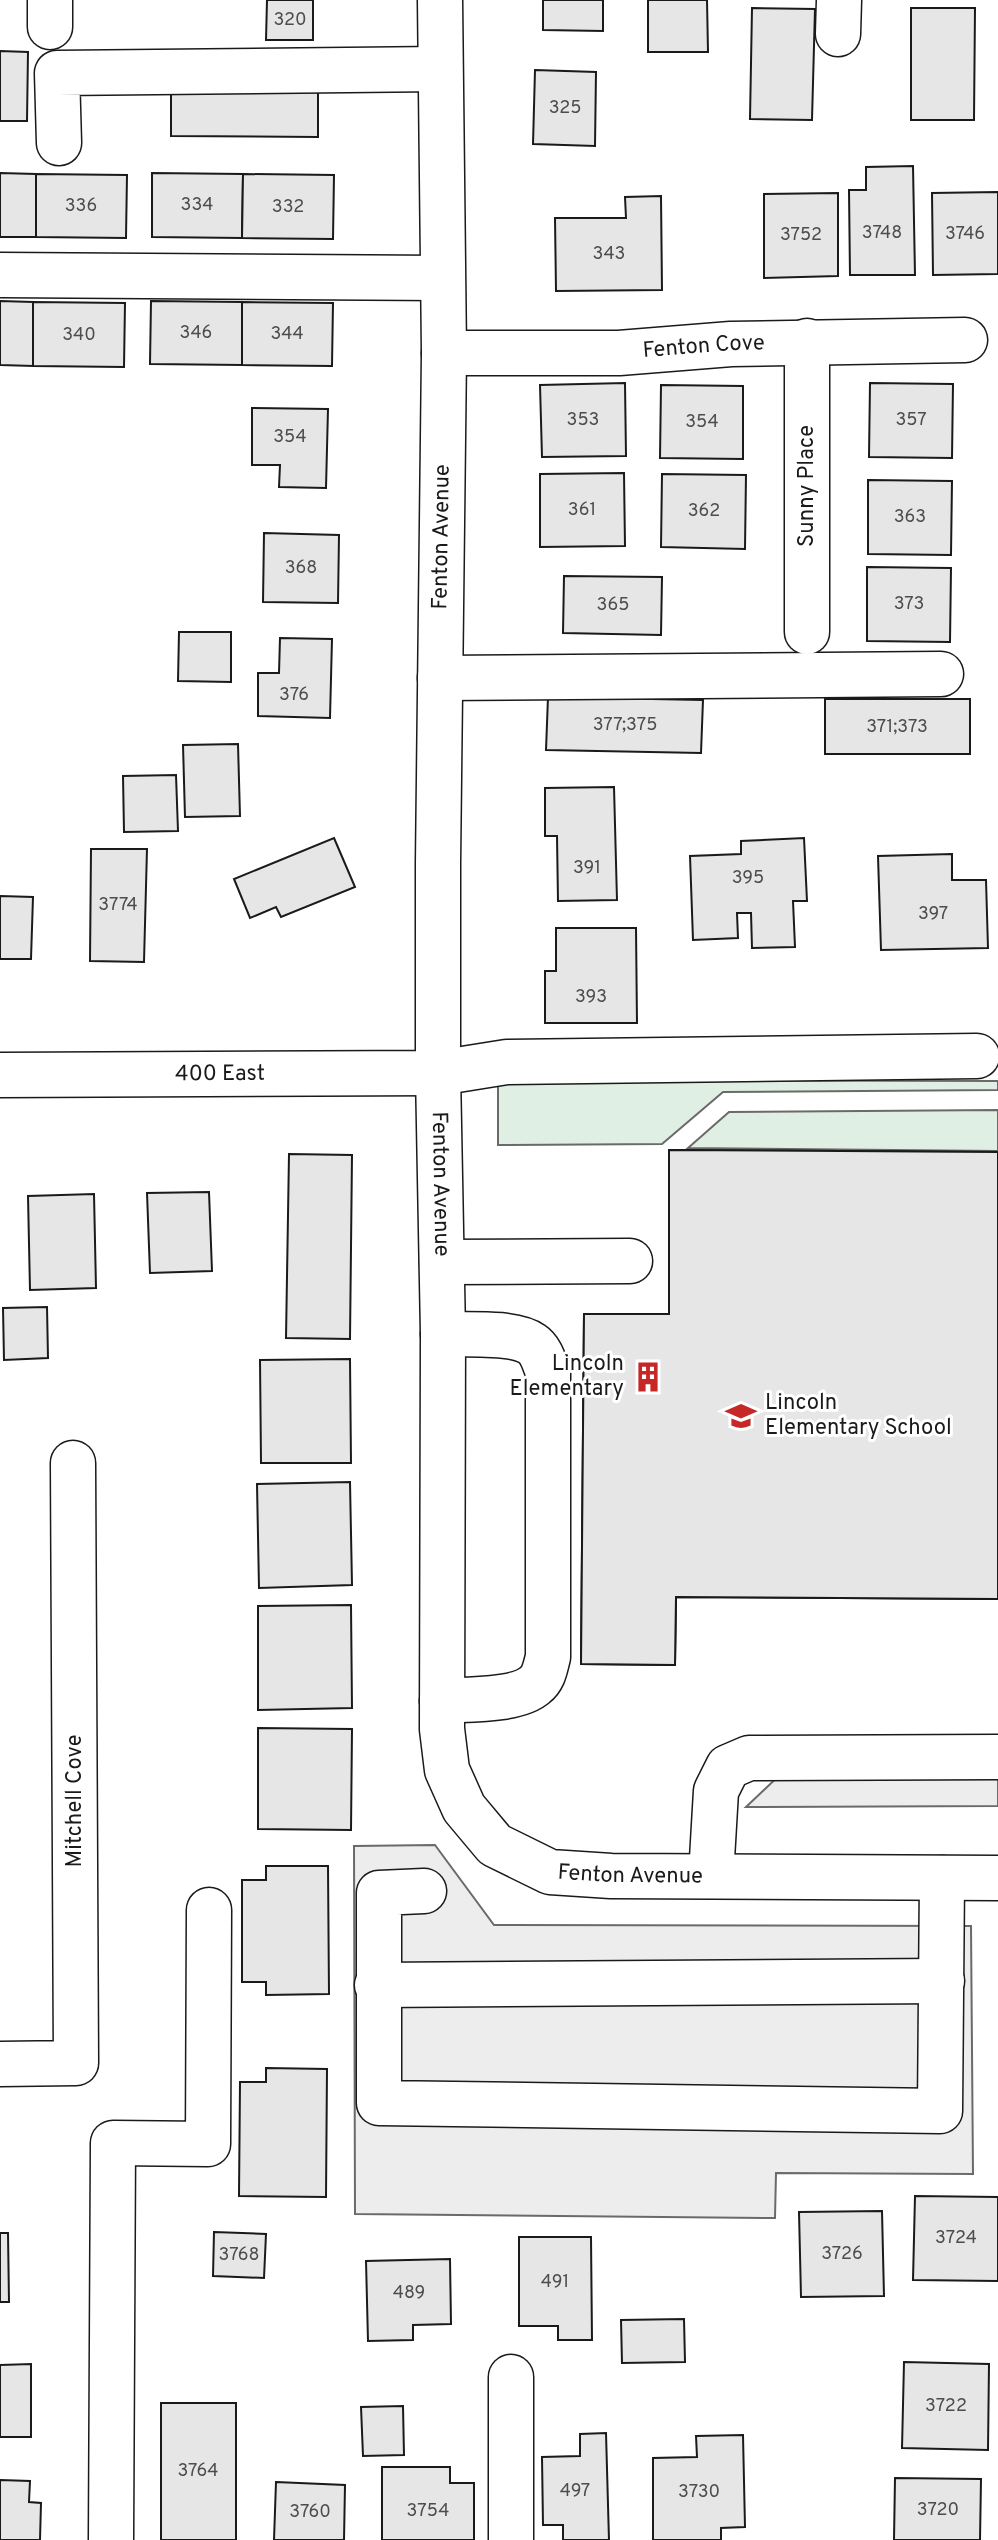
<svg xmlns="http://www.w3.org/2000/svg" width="998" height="2540" font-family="Overpass,sans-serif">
	<rect width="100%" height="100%" fill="#fff"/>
	<!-- green -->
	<g fill="#e0efe3" stroke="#6a6a6a" stroke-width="2">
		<polygon points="498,1080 998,1081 998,1090 723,1092 662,1144 498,1145"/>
		<polygon points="998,1110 998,1151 688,1148 729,1112"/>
	</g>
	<!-- parking -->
	<g fill="#ededed" stroke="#6a6a6a" stroke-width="2">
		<polygon points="785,1770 998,1771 998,1806 746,1807"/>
		<polygon points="435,1845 494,1925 971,1926 973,2174 776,2173 775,2218 355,2214 354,1846"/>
	</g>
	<!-- building -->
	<g fill="#e6e6e6" stroke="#1a1a1a" stroke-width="2">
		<polygon points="267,0 313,0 313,40 266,40"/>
		<polygon points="543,0 603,0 603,31 543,30"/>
		<polygon points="648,0 707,0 708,52 648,52"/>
		<polygon points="752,8 815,9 812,120 750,119"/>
		<polygon points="911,8 975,8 974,120 911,120"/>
		<polygon points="0,51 28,52 27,121 0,121"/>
		<polygon points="535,70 596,72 595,146 533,144"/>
		<polygon points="171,86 318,87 318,137 171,136"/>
		<polygon points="913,166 915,275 850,275 849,190 866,190 866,167"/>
		<polygon points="0,173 36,174 36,237 0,237"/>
		<polygon points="152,173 243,174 242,238 152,237"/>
		<polygon points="36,174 127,175 126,238 36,237"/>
		<polygon points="243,174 334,175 333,239 242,238"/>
		<polygon points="998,192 998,274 933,275 932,193"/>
		<polygon points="838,193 838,276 764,278 764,194"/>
		<polygon points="661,196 662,290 556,291 555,218 626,218 625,197"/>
		<polygon points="0,301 33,302 33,366 0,365"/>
		<polygon points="151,301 242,302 242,365 150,364"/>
		<polygon points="33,302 125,303 124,367 33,366"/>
		<polygon points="242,302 333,303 332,366 242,365"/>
		<polygon points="625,383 626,456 542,457 540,385"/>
		<polygon points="870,383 953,384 952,458 869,457"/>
		<polygon points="661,385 743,386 743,459 660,458"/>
		<polygon points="252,408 328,409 326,488 279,487 280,465 252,465"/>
		<polygon points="624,473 625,546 540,547 540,474"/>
		<polygon points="662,474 746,475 745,549 661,547"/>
		<polygon points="868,480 952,481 951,555 868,554"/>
		<polygon points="264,533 339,535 338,603 263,602"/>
		<polygon points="867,567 951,568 950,642 867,641"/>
		<polygon points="564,576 662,577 661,635 563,633"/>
		<polygon points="179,632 231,632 231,682 178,681"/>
		<polygon points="280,638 332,639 330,718 258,716 258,673 279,673"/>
		<polygon points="548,697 703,700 701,753 546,750"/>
		<rect x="825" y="699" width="145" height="55"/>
		<polygon points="238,744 240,816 185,817 183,745"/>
		<polygon points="176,775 178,831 124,832 123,776"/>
		<polygon points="614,787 617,900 558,901 557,836 545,836 545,788"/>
		<polygon points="334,838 355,887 281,917 276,907 250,918 234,879"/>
		<polygon points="804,838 807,901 793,901 795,947 752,948 751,913 737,913 738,938 693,940 690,856 741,854 741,841"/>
		<polygon points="91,849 147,849 144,962 90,961"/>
		<polygon points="952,854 952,880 986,880 988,948 881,950 878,856"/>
		<polygon points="0,896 33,897 31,959 0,959"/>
		<polygon points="556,928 636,928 637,1023 545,1023 545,971 556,971"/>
		<polygon points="669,1150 998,1152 998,1306 713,1305 712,1441 998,1443 998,1599 676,1597 675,1665 581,1664 584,1314 669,1314"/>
		<polygon points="669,1150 998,1152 998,1599 676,1597 675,1665 581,1664 584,1314 669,1314"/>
		<polygon points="289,1154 352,1155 350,1339 286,1338"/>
		<polygon points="209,1192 212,1271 150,1273 147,1193"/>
		<polygon points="94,1194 96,1288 30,1290 28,1196"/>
		<polygon points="47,1307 48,1358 4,1360 3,1308"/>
		<polygon points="350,1359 351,1463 261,1463 260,1360"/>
		<polygon points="350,1482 352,1585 259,1588 257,1484"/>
		<polygon points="351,1605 352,1708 258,1710 258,1606"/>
		<polygon points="258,1728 352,1729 351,1830 258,1829"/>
		<polygon points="266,1866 328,1866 329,1994 266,1995 266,1982 242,1982 242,1880 266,1880"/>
		<polygon points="266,2068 327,2069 326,2197 239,2196 240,2082 266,2082"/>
		<polygon points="915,2196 998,2197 998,2281 913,2280"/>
		<polygon points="882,2211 884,2296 801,2297 799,2212"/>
		<polygon points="214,2232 266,2234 264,2278 213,2276"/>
		<polygon points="0,2233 8,2233 9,2302 0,2302"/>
		<polygon points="519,2237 591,2237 592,2340 558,2340 558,2326 519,2326"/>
		<polygon points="450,2259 451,2324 413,2325 413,2340 368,2341 366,2261"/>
		<polygon points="684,2319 685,2362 622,2363 621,2320"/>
		<polygon points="904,2362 989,2364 988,2450 902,2448"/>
		<polygon points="31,2364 31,2437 0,2437 0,2365"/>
		<rect x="161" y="2403" width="75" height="137"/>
		<polygon points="403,2406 404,2455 363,2456 361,2407"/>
		<polygon points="606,2433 609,2540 563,2540 563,2525 543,2525 542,2457 580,2456 580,2434"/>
		<polygon points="743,2435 745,2527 721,2528 721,2540 653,2540 653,2458 697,2457 696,2436"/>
		<polygon points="382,2467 450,2467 450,2483 474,2483 474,2540 382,2540"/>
		<polygon points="895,2478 981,2479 980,2540 894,2540"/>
		<polygon points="0,2480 30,2481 29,2502 41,2503 40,2540 0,2540"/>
		<polygon points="276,2482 345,2485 344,2540 274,2540"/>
	</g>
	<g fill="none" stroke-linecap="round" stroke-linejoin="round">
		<!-- minor casing -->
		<g stroke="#1a1a1a" stroke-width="47">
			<g id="minor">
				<path id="s1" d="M 440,0 L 444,353 L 438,863 L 438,1073 L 443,1334 L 442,1729 L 447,1770 L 464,1808 L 495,1845 L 550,1872 L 611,1876 L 998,1878"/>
				<polyline points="50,27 50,0"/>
				<polyline points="838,34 839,0"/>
				<polyline points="59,143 57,73 440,69"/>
				<polyline points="0,275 442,278"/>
				<polyline points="807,341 807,632"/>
				<path id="s2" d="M 444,353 L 619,353 L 731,344 L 965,340"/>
				<polyline points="440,678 941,674"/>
				<path id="s3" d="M 0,1075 L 438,1073 L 507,1062 L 977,1056"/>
				<polyline points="442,1262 630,1261"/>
				<path d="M 442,1701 C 467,1699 517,1701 535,1685 C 544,1678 545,1668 548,1657 L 548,1372 C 544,1362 541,1350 532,1344 C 514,1331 466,1335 443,1334"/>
				<polyline points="711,1876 716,1791 728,1767 749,1758 998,1757"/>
				<polyline points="424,1891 379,1893 379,2103 940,2111 942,1878"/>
				<polyline points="377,1985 942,1981"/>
				<polyline points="0,2064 76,2063 73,1463"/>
				<polyline points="511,2377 511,2540"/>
				<polyline points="111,2540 113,2143 208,2144 209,1910"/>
			</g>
		</g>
		<!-- minor -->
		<use href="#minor" stroke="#fff" stroke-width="44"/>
	</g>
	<!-- icons -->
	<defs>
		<g id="building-bare" transform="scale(2.4)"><path d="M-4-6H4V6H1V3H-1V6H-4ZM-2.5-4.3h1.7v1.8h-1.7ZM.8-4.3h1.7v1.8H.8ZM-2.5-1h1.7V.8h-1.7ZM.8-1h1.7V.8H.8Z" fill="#c62828" stroke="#fff" stroke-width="2.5" paint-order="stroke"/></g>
		<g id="school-bare" transform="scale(2.4)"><path d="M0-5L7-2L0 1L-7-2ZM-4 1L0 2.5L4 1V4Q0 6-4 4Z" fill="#c62828" stroke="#fff" stroke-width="2.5" paint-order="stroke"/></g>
	</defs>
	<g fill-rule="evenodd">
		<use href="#building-bare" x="648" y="1377"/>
		<use href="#school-bare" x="741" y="1416"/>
	</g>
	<g text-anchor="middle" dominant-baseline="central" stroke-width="6" stroke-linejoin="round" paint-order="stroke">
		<!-- number labels -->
		<g font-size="18" fill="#4d4d4d">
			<text x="290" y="20">320</text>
			<text x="565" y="108">325</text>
			<text x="197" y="205">334</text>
			<text x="81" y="206">336</text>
			<text x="288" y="207">332</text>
			<text x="882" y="233">3748</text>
			<text x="965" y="234">3746</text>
			<text x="801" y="235">3752</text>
			<text x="609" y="254">343</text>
			<text x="196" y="333">346</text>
			<text x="287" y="334">344</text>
			<text x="79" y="335">340</text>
			<text x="583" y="420">353</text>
			<text x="911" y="420">357</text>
			<text x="702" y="422">354</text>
			<text x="290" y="437">354</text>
			<text x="582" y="510">361</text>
			<text x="704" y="511">362</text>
			<text x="910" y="517">363</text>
			<text x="301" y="568">368</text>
			<text x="909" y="604">373</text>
			<text x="613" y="605">365</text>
			<text x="294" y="695">376</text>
			<text x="625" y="725">377;375</text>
			<text x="897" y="727">371;373</text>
			<text x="587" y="868">391</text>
			<text x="748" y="878">395</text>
			<text x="118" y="905">3774</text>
			<text x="933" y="914">397</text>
			<text x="591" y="997">393</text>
			<text x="956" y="2238">3724</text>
			<text x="842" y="2254">3726</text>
			<text x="239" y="2255">3768</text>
			<text x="555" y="2282">491</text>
			<text x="409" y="2293">489</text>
			<text x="946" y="2406">3722</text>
			<text x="198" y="2471">3764</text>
			<text x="575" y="2491">497</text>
			<text x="699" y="2492">3730</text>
			<text x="938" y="2510">3720</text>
			<text x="428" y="2511">3754</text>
			<text x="310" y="2512">3760</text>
		</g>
		<!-- street labels -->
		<g font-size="22" fill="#1a1a1a" stroke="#fff">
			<text stroke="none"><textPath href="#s2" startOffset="260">Fenton Cove</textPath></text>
			<text transform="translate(807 486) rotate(-90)">Sunny Place</text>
			<text transform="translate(442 537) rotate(-89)">Fenton Avenue</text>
			<text stroke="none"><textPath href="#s3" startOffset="220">400 East</textPath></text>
			<text stroke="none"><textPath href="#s1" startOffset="1184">Fenton Avenue</textPath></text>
			<text transform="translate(75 1801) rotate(-90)">Mitchell Cove</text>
			<text stroke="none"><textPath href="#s1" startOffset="2002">Fenton Avenue</textPath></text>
		</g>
		<!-- poi labels -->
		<g font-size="22" fill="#1a1a1a" stroke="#fff" text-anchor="end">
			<text x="624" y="1364">Lincoln<tspan x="624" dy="25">Elementary</tspan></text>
			<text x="765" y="1403" text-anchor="start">Lincoln<tspan x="765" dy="25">Elementary School</tspan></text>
		</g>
	</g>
</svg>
